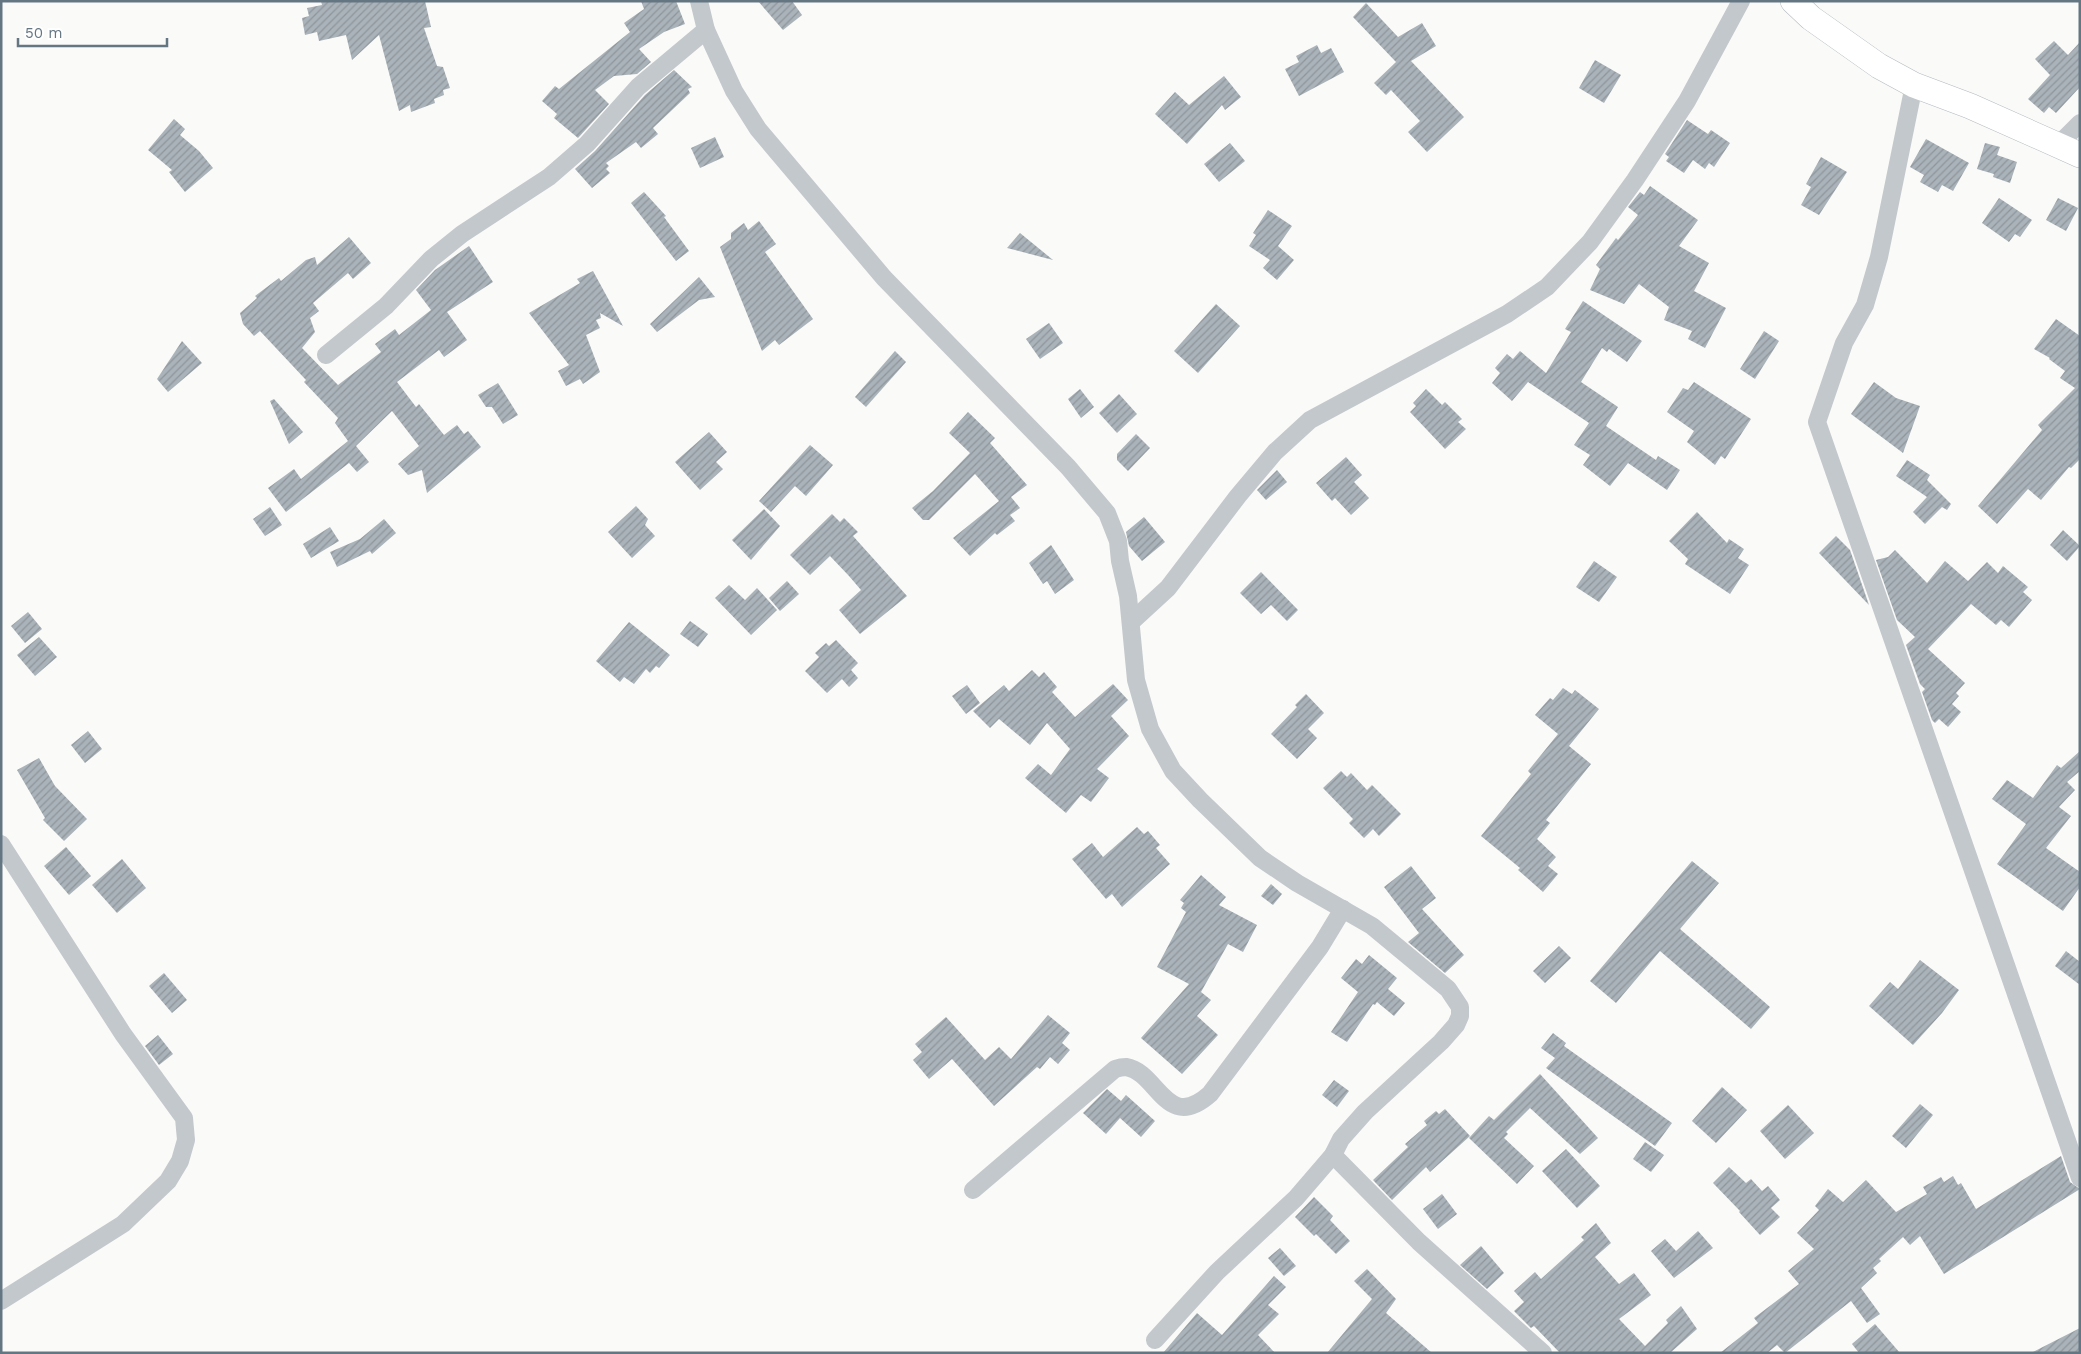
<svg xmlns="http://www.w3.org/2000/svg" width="2081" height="1354" font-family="'Work Sans',sans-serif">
	<defs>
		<pattern id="building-hatch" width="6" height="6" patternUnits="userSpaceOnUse" patternTransform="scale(1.25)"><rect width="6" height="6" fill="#aab3b9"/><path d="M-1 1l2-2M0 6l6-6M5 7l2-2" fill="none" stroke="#8e969c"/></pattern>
	</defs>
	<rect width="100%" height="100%" fill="#fafaf8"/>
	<!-- building -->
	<g fill="url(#building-hatch)">
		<polygon points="321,1 425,1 431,27 424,28 437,66 443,67 450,88 443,90 444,95 434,99 435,103 411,112 410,105 399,111 379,35 352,60 346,35 319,41 317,32 305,35 302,18 309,16 307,8 322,5"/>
		<polygon points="641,1 676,1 685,24 664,32 639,49 651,62 637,74 614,76 595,90 609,104 578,138 554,118 557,114 542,101 555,86 559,89 630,32 624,23 644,9"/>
		<polygon points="758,1 792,1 802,15 783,30"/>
		<polygon points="1366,3 1398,37 1422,23 1436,46 1411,61 1464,117 1427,152 1408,132 1420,121 1391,90 1386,95 1374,83 1396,62 1353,17"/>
		<polygon points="2054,41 2068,55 2080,42 2080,87 2056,113 2049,107 2044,113 2028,99 2050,75 2035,59"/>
		<polygon points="1317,45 1321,53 1331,48 1344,72 1299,96 1285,69 1299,62 1296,56"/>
		<polygon points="1595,60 1621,75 1604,103 1579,88"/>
		<polygon points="674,70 692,87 688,89 690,93 653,128 658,134 641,148 636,142 606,163 609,166 606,169 610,173 592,188 575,169 595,151 645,95"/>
		<polygon points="1224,76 1241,97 1225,110 1222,105 1187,144 1155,114 1175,92 1189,105"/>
		<polygon points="174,119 185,129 180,135 199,151 213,168 185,192 169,172 172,170 148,150"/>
		<polygon points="1687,120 1708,134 1711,130 1730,143 1714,167 1709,163 1705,169 1693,160 1684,173 1666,161 1669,157 1665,154"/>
		<polygon points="715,137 724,157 700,168 691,148"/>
		<polygon points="1926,139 1969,163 1953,191 1942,185 1938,192 1920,182 1924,175 1910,167"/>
		<polygon points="1230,143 1245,161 1219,182 1204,164"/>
		<polygon points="1985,143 2000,147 1997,155 2017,162 2010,183 1993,177 1994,174 1977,169"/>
		<polygon points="1821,157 1847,172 1819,215 1801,205 1811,187 1806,184"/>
		<polygon points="1650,186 1698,220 1679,246 1709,263 1694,291 1726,308 1705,348 1688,339 1692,331 1664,320 1669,307 1639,284 1624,304 1590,290 1600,269 1596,265 1616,238 1618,240 1638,215 1628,207 1640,192 1644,195"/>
		<polygon points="644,192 666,216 664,217 689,251 676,261 631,203"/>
		<polygon points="1999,198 2032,220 2020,237 2015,234 2009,242 1982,223"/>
		<polygon points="2058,198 2078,208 2066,231 2046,220"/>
		<polygon points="1268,210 1292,226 1278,246 1294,260 1277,280 1263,268 1270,260 1249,246 1256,235 1253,233"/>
		<polygon points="759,221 776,244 765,252 813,319 779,345 775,340 762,351 720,247 731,239 731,233 744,223 748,230"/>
		<polygon points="1020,233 1053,260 1007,248"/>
		<polygon points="349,237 371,263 353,279 348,273 313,303 319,311 310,318 315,332 302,348 338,385 381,352 375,344 395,329 399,335 431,310 416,290 435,270 469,246 493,282 447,312 467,340 444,357 439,350 397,382 416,407 419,404 444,435 457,425 464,434 468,431 481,447 427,493 422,470 408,475 398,464 419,446 392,411 356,446 369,462 357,472 349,463 286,512 268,488 294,469 301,479 348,441 335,423 338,418 304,382 306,380 260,331 254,336 243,324 240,313 257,298 255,296 279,278 281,281 306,260 315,257 317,265"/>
		<polygon points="593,271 623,326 600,313 601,318 596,320 600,328 586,335 600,372 583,384 580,379 566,386 558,371 569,365 529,313 580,283 577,279"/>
		<polygon points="699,277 715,297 699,300 657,332 650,324"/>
		<polygon points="1583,301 1642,341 1627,362 1609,349 1607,352 1602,348 1581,382 1618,407 1606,426 1656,460 1658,456 1680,470 1667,490 1628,463 1610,486 1583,465 1590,455 1574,445 1589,423 1528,382 1512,401 1492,383 1500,373 1495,368 1507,354 1513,359 1520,351 1546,373 1571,332 1565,329"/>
		<polygon points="1216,304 1240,326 1198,373 1174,351"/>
		<polygon points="2056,319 2080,336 2080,459 2071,468 2069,467 2041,500 2028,489 1997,524 1978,506 2042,430 2038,425 2075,388 2060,378 2065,371 2049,359 2050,358 2034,349"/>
		<polygon points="1049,323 1063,343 1040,359 1026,339"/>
		<polygon points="1764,331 1779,341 1755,379 1740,369"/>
		<polygon points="182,341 202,363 168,392 157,379"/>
		<polygon points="895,351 906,362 866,407 855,397"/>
		<polygon points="1694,382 1751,419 1725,459 1721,456 1715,465 1687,442 1694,431 1667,412 1683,388 1688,390"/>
		<polygon points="1874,382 1896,398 1920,406 1903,453 1851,414"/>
		<polygon points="498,383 518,415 503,424 492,407 486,407 478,395"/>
		<polygon points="1080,389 1094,407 1081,418 1068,399"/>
		<polygon points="1426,389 1442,405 1445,402 1462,419 1458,422 1466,429 1445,449 1410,412 1416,406 1413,403"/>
		<polygon points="1119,394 1137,414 1117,433 1099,413"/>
		<polygon points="274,399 303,432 289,444 270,401"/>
		<polygon points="968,412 995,438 990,443 1027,485 1011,497 1020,508 1010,515 1015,521 997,535 995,533 970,556 953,538 999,501 975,474 929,520 923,520 912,508 933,491 970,453 949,433"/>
		<polygon points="709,432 727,452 716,462 723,469 700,490 675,462"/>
		<polygon points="1136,434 1150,448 1128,471 1117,460 1117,454"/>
		<polygon points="810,445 833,465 806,496 795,486 771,512 759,501"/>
		<polygon points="1346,457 1362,475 1354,482 1369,498 1351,515 1335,498 1332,501 1316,483"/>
		<polygon points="1907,460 1930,475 1927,480 1951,504 1947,510 1942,507 1925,524 1913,512 1927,497 1896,476"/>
		<polygon points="1277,470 1287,482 1266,500 1257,490"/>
		<polygon points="636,506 648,519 645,525 655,536 632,558 608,532"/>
		<polygon points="270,507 282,525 265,536 253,519"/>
		<polygon points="764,509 780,526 751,560 732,540"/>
		<polygon points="1697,512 1727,543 1729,539 1744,549 1738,558 1749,565 1730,594 1685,564 1688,559 1669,541"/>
		<polygon points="832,514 840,522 844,518 858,532 853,536 907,596 860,634 839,610 861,590 849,576 830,556 810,575 790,555"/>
		<polygon points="1144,517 1165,542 1142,561 1129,546 1126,532"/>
		<polygon points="384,519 396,533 372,554 370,551 337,567 330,552 360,539"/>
		<polygon points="330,527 339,541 311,558 303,544"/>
		<polygon points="2063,530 2080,546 2067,561 2050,545"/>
		<polygon points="1836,536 1850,550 1869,605 1819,553"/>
		<polygon points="1051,545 1074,580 1055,594 1047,581 1043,584 1029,563"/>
		<polygon points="1895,550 1927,583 1945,561 1968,581 1987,562 1998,573 2003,566 2028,587 2023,592 2032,600 2009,627 2001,620 1996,625 1971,604 1928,649 1965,683 1956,693 1959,696 1952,704 1961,712 1948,727 1939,719 1935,723 1932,720 1922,692 1925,689 1920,684 1906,645 1915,637 1897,620 1876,560 1888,557"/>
		<polygon points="1594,561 1617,577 1599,602 1576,587"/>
		<polygon points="1261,572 1298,610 1287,621 1271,605 1261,614 1240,593"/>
		<polygon points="787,581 799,594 780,611 769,598"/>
		<polygon points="729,585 745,600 757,588 777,610 751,635 715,598"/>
		<polygon points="28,612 42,629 25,643 11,626"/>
		<polygon points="690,621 708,634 698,647 680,634"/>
		<polygon points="629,622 670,655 659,668 656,666 650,673 646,669 634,684 624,677 620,682 596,661"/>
		<polygon points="39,637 57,657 35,676 17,655"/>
		<polygon points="836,640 858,663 851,670 858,678 849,687 842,679 827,693 805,671 819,657 815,653 826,643 829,646"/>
		<polygon points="1032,670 1039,677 1044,672 1057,687 1052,692 1075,717 1113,684 1128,700 1111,716 1129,736 1097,769 1109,778 1091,802 1081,795 1066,813 1025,778 1038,764 1051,775 1070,749 1047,723 1030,745 999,719 990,728 973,711 1004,685 1009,691"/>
		<polygon points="967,685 980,703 966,714 952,696"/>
		<polygon points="1563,688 1572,694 1575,690 1599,709 1569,746 1591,764 1546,820 1550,823 1537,839 1556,857 1548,866 1558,874 1543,892 1518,870 1520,868 1481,836 1531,774 1528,771 1558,734 1535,715 1550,698 1553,700"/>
		<polygon points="1306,694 1324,713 1308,729 1317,738 1297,759 1271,734 1297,707 1295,705"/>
		<polygon points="88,731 102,749 85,763 71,745"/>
		<polygon points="2080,751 2080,771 2067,782 2075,790 2059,807 2071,816 2046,848 2080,872 2080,887 2063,911 1997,864 2026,824 1992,799 2007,780 2033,798 2057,765 2061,768"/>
		<polygon points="39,758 55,786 87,819 64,841 43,820 45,818 17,770"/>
		<polygon points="1341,771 1347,777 1351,773 1367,790 1372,785 1401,814 1379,836 1373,829 1364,838 1349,823 1353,819 1323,788"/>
		<polygon points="1137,827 1144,834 1148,831 1160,845 1156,848 1170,864 1122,907 1112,894 1106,899 1072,859 1092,843 1103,857"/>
		<polygon points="66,847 91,876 69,895 44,866"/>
		<polygon points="122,859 146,888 117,913 92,885"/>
		<polygon points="1692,861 1719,883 1680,929 1770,1007 1751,1029 1660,951 1616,1003 1590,981"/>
		<polygon points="1411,866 1436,898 1422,909 1464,955 1445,973 1408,942 1419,933 1384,887"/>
		<polygon points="1201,875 1226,897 1219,905 1257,925 1243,952 1228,944 1201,992 1211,1000 1197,1016 1218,1035 1182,1074 1141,1038 1189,984 1157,967 1186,912 1181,908 1184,903 1180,900"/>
		<polygon points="1271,884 1282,894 1273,905 1261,896"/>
		<polygon points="1559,946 1571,958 1545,983 1533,971"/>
		<polygon points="2066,951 2080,962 2080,985 2055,966"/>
		<polygon points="1369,955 1397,978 1388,989 1405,1003 1394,1016 1377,1002 1375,1005 1373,1004 1347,1042 1331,1032 1358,992 1341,978 1356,959 1362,964"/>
		<polygon points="1920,960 1959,990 1942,1013 1913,1045 1869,1006 1890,982 1898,989"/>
		<polygon points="164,973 187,1000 172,1013 149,986"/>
		<polygon points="1048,1015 1070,1033 1062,1043 1070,1050 1058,1064 1050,1057 1040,1069 1037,1067 994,1106 952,1059 929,1079 913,1060 922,1052 915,1044 946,1017 985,1060 999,1047 1011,1059"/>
		<polygon points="1553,1033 1566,1043 1564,1046 1672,1123 1655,1146 1546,1068 1555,1058 1541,1048"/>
		<polygon points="158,1035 173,1054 159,1065 145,1046"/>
		<polygon points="1540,1074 1598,1138 1580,1154 1530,1108 1506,1132 1508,1134 1504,1138 1534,1166 1517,1184 1469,1138 1489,1116 1494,1120"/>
		<polygon points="1334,1080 1349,1091 1337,1107 1322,1095"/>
		<polygon points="1722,1087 1747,1110 1716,1143 1692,1121"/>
		<polygon points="1107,1089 1121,1101 1126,1095 1155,1121 1141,1137 1120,1118 1106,1134 1083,1113"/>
		<polygon points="1920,1104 1933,1115 1906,1148 1892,1136"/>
		<polygon points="1788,1105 1814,1133 1785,1159 1760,1131"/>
		<polygon points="1445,1109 1470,1136 1430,1172 1426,1167 1392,1200 1373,1180 1408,1147 1405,1144 1427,1125 1424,1121 1436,1111 1439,1114"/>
		<polygon points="1645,1142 1664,1155 1651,1172 1633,1159"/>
		<polygon points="1566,1149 1600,1186 1577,1208 1542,1171"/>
		<polygon points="2061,1156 2070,1182 2080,1189 1944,1274 1920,1236 1910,1245 1903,1237 1879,1259 1881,1261 1873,1268 1877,1273 1861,1288 1880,1314 1867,1323 1851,1301 1785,1353 1777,1345 1767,1353 1720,1353 1758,1323 1754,1318 1799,1284 1788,1271 1814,1249 1797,1233 1819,1210 1815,1206 1828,1189 1843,1202 1866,1180 1896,1212 1927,1194 1923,1187 1941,1177 1944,1182 1953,1176 1958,1185 1961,1183 1976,1209"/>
		<polygon points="1729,1167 1746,1183 1751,1179 1762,1191 1768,1186 1780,1200 1771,1208 1780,1217 1760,1235 1739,1212 1740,1211 1713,1183"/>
		<polygon points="1442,1194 1457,1214 1438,1229 1423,1209"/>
		<polygon points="1314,1197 1333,1216 1330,1220 1350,1241 1336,1254 1316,1234 1314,1236 1295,1217"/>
		<polygon points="1596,1223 1611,1243 1595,1257 1619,1284 1634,1273 1651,1295 1619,1319 1645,1346 1668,1323 1666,1320 1681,1306 1697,1329 1670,1353 1560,1353 1534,1326 1531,1328 1514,1311 1524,1302 1514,1291 1535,1272 1541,1279 1584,1240 1581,1237"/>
		<polygon points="1698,1231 1713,1248 1674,1278 1651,1251 1665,1239 1676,1251"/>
		<polygon points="1481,1246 1504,1273 1487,1289 1460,1265"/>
		<polygon points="1280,1248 1296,1266 1284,1276 1268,1258"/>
		<polygon points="1367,1269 1396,1299 1386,1313 1432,1353 1327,1353 1372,1299 1354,1281"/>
		<polygon points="1274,1276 1286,1287 1268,1305 1279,1314 1258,1335 1275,1353 1163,1353 1197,1313 1222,1335"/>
		<polygon points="1875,1324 1900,1353 1859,1353 1852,1344"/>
		<polygon points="2080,1328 2080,1353 2031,1353"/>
	</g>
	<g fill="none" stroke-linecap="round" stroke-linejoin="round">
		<!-- secondary casing -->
		<g stroke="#b3babf" stroke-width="26">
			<polyline id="secondary" points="1793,1 1811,18 1879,66 1914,85 1970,106 2080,155"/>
		</g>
		<!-- street -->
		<g stroke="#c3c8cc" stroke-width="18">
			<polyline points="699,1 706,30 734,91 758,129 884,278 1068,467 1107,513 1118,541 1120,561 1128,596 1136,680 1150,729 1173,771 1200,800 1260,858 1297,883 1372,926 1448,989 1460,1007 1460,1016 1456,1025 1441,1042 1365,1112 1341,1139 1333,1155 1296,1198 1217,1272 1155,1340"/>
			<polyline points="1914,85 1879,257 1865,305 1844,343 1817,422 2080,1178"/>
			<polyline points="2057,146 2080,123"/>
			<polyline points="326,355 386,306 431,259 462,234 549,177 587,144 638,87 706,30"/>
			<polyline points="1131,622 1168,588 1238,496 1275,452 1310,420 1507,314 1547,287 1590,242 1635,180 1687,101 1741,1"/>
			<polyline points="1,844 123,1034 184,1118 186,1140 180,1161 168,1181 123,1224 1,1301"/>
			<polyline points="1333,1155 1419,1242 1543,1353"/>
			<path d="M 973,1190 L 1115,1069 C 1118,1068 1123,1067 1126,1067 C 1158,1072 1166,1133 1210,1094 L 1320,947 L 1343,909"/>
		</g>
		<!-- secondary -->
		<use href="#secondary" stroke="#fff" stroke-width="25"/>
	</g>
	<!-- border -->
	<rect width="2081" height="1354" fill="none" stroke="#657683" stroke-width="5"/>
	<!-- scale -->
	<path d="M18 38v8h149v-8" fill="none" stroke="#657683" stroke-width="2.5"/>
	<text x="25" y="38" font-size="15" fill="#657683" stroke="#ffffff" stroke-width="4" paint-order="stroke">50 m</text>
</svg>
